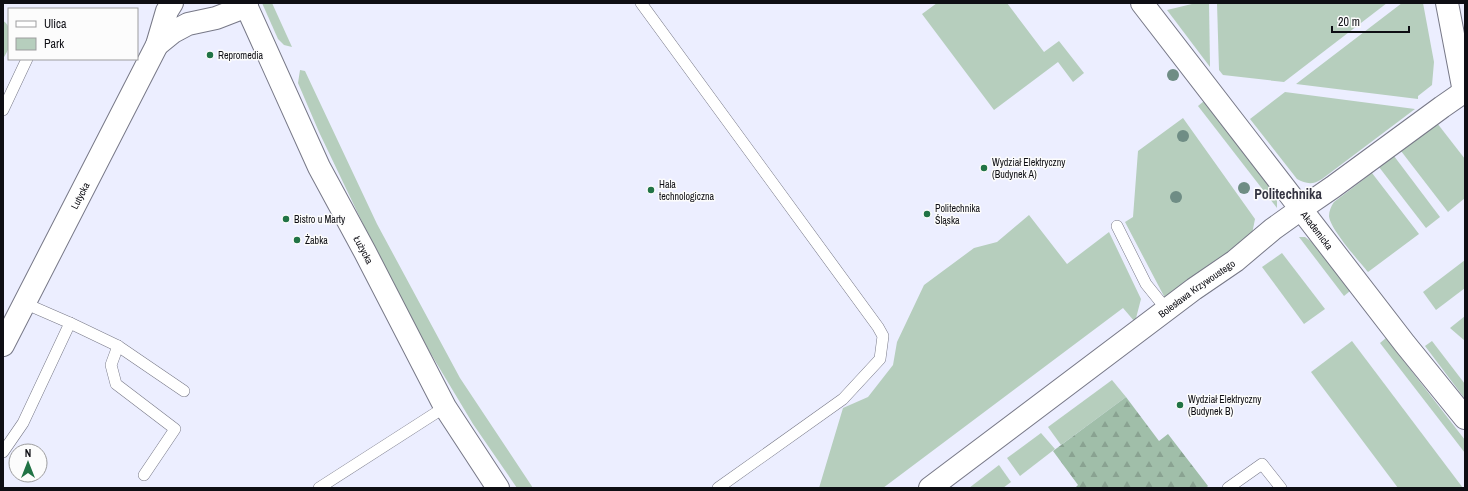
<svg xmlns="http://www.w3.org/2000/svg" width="1468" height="491" font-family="'Archivo Narrow',sans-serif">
	<defs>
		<pattern id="forest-firs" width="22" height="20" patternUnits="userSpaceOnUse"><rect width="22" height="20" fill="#a0bea9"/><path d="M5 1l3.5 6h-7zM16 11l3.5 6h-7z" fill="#89a291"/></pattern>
	</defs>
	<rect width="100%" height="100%" fill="#eceeff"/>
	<!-- green -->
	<g fill="#b6cebd">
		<polygon points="262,3 272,3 292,47 284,45 278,39"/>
		<polygon points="937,3 1007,3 1044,52 1059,41 1084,73 1073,82 1058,62 994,110 922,14"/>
		<polygon points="1196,3 1209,3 1210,67 1167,10"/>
		<polygon points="1217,3 1387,3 1284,82 1223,75 1219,70"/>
		<polygon points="1402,3 1423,3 1434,62 1432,85 1418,96 1418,99 1296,84"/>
		<path d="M 3,21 C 11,24 11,40 9,47 C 8,51 5,55 3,59 Z"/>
		<polygon points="300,70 305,71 377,224 460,378 533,488 517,488 473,424 431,354 386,272 319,132 298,83"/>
		<path d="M 1285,92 L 1415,109 L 1322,179 C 1313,185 1306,184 1297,179 L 1250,119 Z"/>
		<polygon points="1204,101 1274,193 1277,199 1277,208 1198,106"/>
		<polygon points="1183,118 1255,219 1252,234 1166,300 1125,222 1133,217 1138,151"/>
		<polygon points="1437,123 1465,159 1465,198 1448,212 1401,151"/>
		<polygon points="1394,156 1440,217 1426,228 1379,167"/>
		<path d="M 1372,173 L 1419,234 L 1368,272 C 1359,261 1330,229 1329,216 C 1329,211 1331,206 1334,202 Z"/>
		<polygon points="1029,215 1067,264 1109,232 1141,299 1135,322 1123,308 883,488 819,488 843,408 868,397 893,365 897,342 924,285 974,248 997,242"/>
		<polygon points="1299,237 1305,237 1312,242 1350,291 1344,296"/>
		<polygon points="1282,253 1325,309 1304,324 1262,267"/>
		<polygon points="1465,260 1465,288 1436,310 1423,292"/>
		<polygon points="1465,316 1465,341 1450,328"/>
		<polygon points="1386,338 1465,440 1465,453 1380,343"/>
		<polygon points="1352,341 1463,488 1398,488 1311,372"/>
		<polygon points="1432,341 1465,384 1465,399 1425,346"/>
		<polygon points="1112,380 1126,397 1061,445 1048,427"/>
		<polygon points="1041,433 1055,449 1020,476 1007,458"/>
		<polygon points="999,465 1011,482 1003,488 969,488"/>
	</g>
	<!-- forest -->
	<polygon fill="url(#forest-firs)" points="1126,397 1159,441 1168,434 1208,486 1206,488 1075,488 1078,485 1053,451"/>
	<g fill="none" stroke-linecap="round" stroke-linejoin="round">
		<!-- lane casing -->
		<g stroke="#777887" stroke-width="12">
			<g id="lane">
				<polyline points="641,3 878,327 883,336 880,359 843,399 718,488"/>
				<polyline points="3,110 27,59"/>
				<polyline points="1117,226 1146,284 1167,310"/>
				<polyline points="70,323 118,346 184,391"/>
				<polyline points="118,346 111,365 116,384 175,429 144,475"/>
				<polyline points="3,452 23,423 70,323 24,303"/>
				<polyline points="319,488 445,407"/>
				<polyline points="1228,488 1262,464 1281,488"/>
			</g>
		</g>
		<!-- street casing -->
		<g stroke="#777887" stroke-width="24">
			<g id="street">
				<path id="s1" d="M 1142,3 L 1405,344 L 1465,418"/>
				<polyline points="1447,3 1464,92"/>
				<polyline points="157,45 173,32 188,24 216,18 247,6"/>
				<path id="s2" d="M 3,345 L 157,45 L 167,11 L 172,3"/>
				<path id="s3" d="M 930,488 L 1194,289 L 1235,261 L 1273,229 L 1301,209 L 1333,187 L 1442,107 L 1465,91"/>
			</g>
		</g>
		<!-- secondary casing -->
		<g stroke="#777887" stroke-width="24">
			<g id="secondary">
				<path id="s4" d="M 245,3 L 319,167 L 365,252 L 445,407 L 498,488"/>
			</g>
		</g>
		<!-- lane -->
		<use href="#lane" stroke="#fff" stroke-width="11"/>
		<!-- street -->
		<use href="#street" stroke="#fff" stroke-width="22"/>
		<!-- secondary -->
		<use href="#secondary" stroke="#fff" stroke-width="22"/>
	</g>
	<!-- trees -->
	<g fill="#6f8d85">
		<circle cx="1173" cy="75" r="6"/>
		<circle cx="1183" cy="136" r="6"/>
		<circle cx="1244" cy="188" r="6"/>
		<circle cx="1176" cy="197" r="6"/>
	</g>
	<!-- markers -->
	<g fill="#217345" stroke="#fcfcfc" stroke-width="1.5">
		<circle cx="210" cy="55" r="4"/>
		<circle cx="984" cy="168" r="4"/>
		<circle cx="651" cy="190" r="4"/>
		<circle cx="927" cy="214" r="4"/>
		<circle cx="286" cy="219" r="4"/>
		<circle cx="297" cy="240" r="4"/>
		<circle cx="1180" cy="405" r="4"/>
	</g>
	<g text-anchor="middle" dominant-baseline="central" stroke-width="3" stroke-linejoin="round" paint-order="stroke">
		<!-- poi labels -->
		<g font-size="10" fill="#0e0e14" stroke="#fcfcfc" text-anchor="start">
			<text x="218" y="55">Repromedia</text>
			<text x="992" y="162">Wydział Elektryczny<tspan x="992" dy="12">(Budynek A)</tspan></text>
			<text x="659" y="184">Hala<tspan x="659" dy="12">technologiczna</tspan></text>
			<text x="935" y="208">Politechnika<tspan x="935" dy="12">Śląska</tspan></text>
			<text x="294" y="219">Bistro u Marty</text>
			<text x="305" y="240">Żabka</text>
			<text x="1188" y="399">Wydział Elektryczny<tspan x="1188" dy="12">(Budynek B)</tspan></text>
		</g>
		<!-- street labels -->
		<g font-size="10" fill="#0e0e14" stroke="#fcfcfc">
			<text stroke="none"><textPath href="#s2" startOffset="168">Lutycka</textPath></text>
			<text stroke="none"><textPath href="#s1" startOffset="287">Akademicka</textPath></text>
			<text stroke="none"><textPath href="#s4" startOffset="274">Łużycka</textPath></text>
			<text stroke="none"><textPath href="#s3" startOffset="333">Bolesława Krzywoustego</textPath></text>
		</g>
		<!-- district labels -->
		<g font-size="14" font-weight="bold" fill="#343442" stroke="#fcfcfc">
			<text x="1288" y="194">Politechnika</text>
		</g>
	</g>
	<!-- border -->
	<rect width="1468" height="491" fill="none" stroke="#0e0e14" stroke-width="8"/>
	<!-- legend -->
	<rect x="8" y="8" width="130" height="52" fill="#fcfcfc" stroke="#9d9d9f"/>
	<rect x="16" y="21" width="20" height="6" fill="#ffffff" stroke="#9d9d9f"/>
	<text x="44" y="28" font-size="12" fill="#0e0e14">Ulica</text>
	<rect x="16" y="38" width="20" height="12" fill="#b6cebd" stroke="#9d9d9f"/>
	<text x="44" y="48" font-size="12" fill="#0e0e14">Park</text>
	<!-- north arrow -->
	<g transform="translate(28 463)"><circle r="19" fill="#fcfcfc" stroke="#9d9d9f"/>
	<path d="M0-3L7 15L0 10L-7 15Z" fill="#217345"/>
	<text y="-6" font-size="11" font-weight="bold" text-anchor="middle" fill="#0e0e14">N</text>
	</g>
	<!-- scale -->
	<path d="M1332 26v6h77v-6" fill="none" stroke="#0e0e14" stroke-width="2"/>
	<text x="1338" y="26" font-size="12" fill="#0e0e14" stroke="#fcfcfc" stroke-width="3" paint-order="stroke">20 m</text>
</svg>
